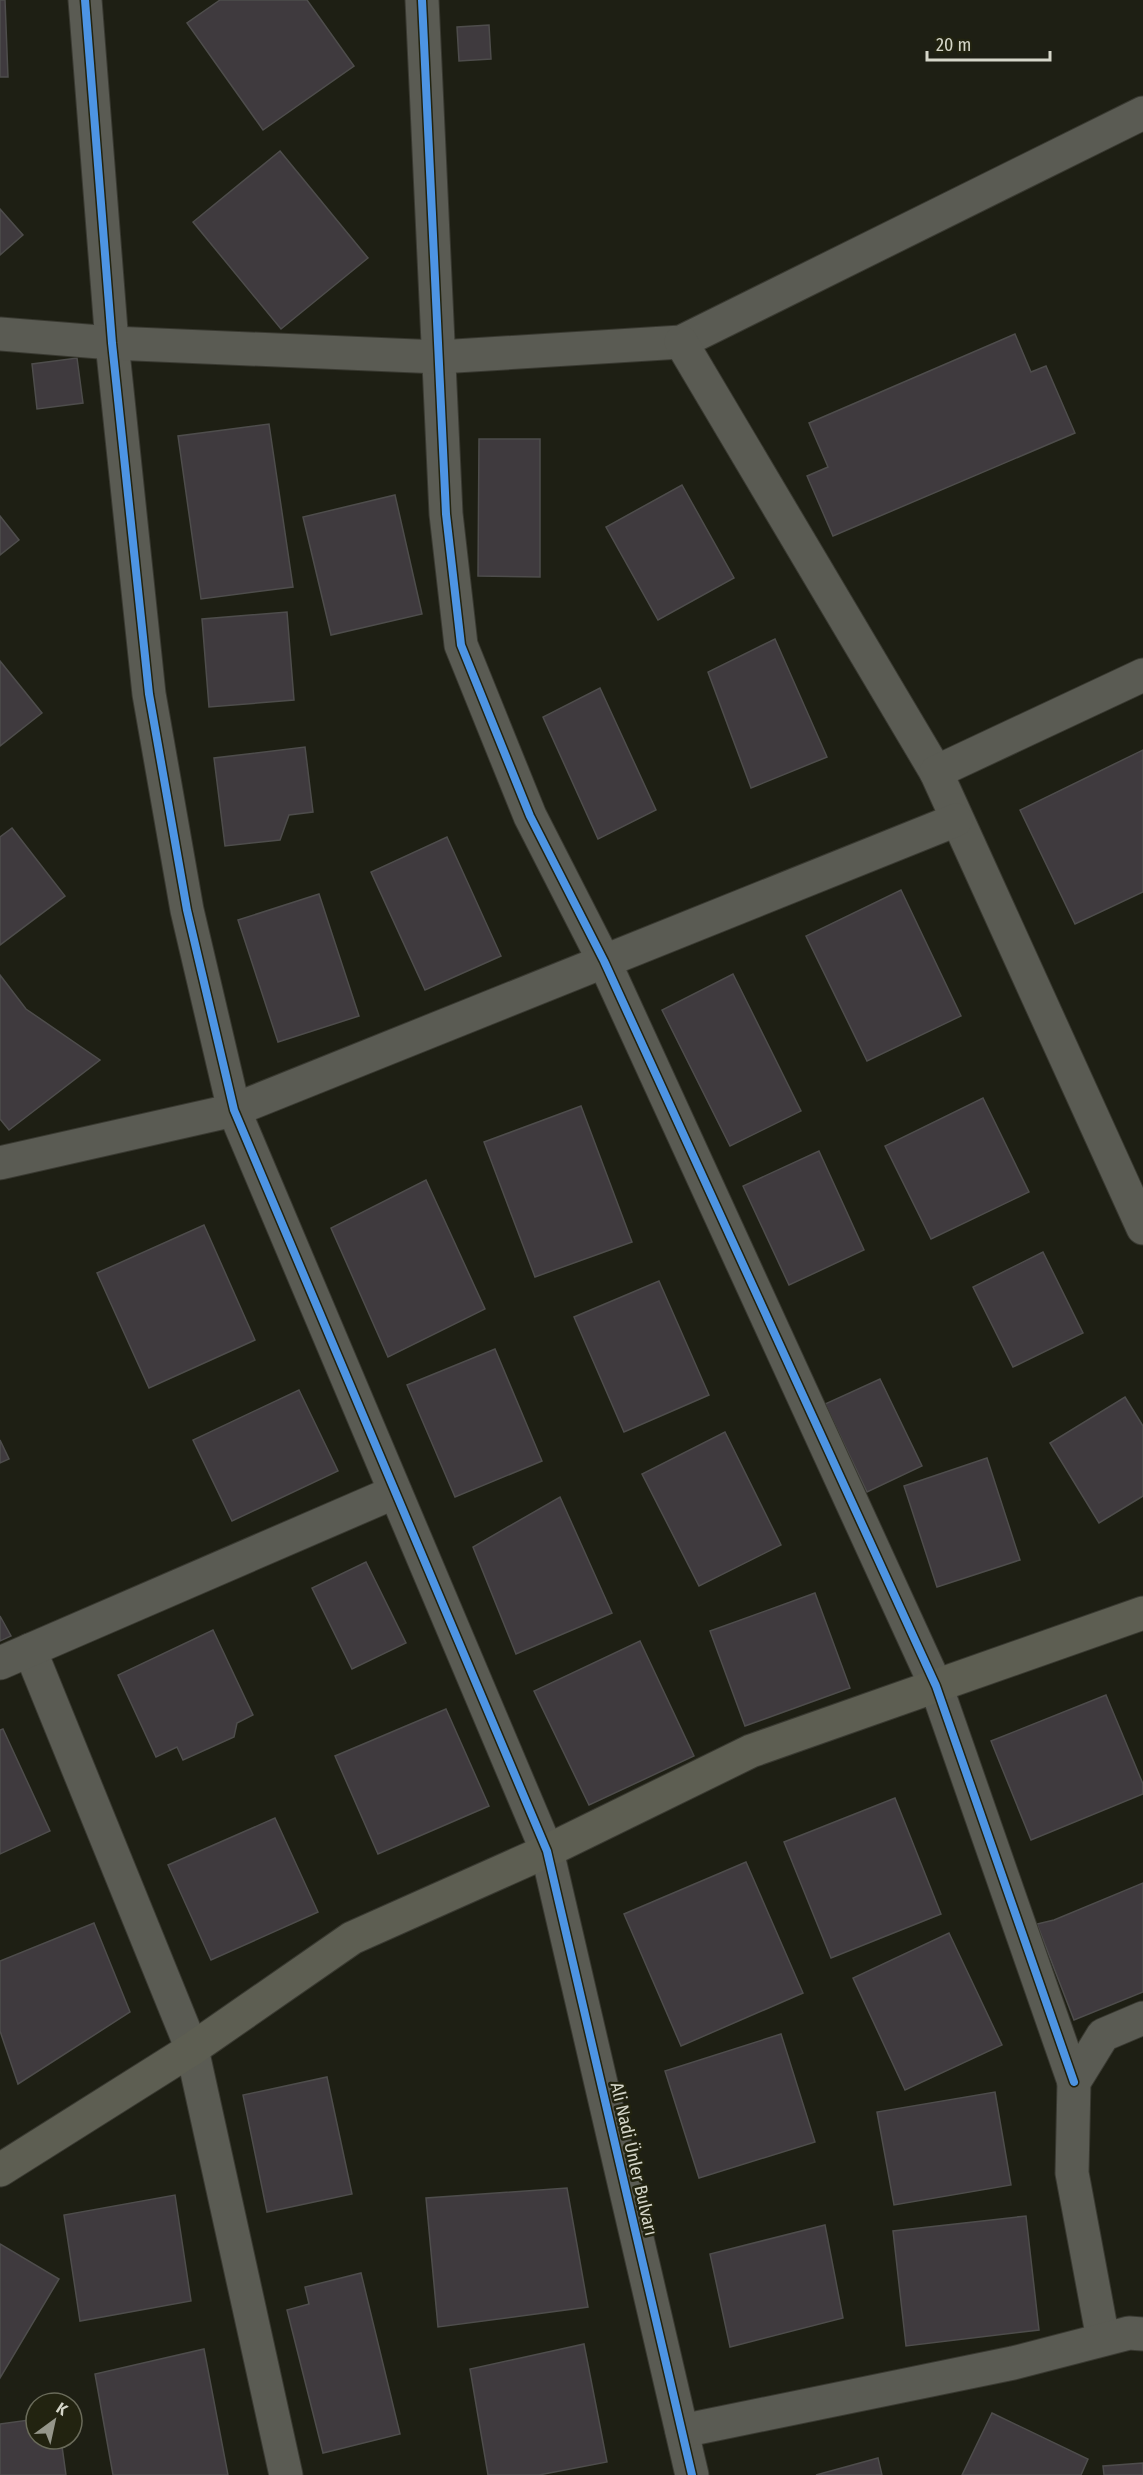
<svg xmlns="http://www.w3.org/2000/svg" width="1143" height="2475" font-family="'Fira Sans Condensed',sans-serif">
	<rect width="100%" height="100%" fill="#1e1f14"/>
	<!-- building -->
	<g fill="#3f3a3e" stroke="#4e4d4c" stroke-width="1.5">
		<polygon points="0,0 5,0 8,77 0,77"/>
		<polygon points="220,0 307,0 354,66 263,130 187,23"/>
		<polygon points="489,25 491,59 459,61 457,27"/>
		<polygon points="280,151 368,258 281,329 193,222"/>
		<polygon points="0,209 23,235 0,255"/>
		<polygon points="1015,334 1031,372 1046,366 1075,433 833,536 807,476 828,467 809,423"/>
		<polygon points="77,358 83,403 37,409 32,364"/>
		<polygon points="269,424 293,587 201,599 178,436"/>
		<polygon points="479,439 540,439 540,577 478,576"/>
		<polygon points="682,485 734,578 658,620 606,527"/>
		<polygon points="395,495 422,614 331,635 303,517"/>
		<polygon points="0,516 19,540 0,555"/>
		<polygon points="287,612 294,700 209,707 202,619"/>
		<polygon points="775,639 827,757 751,788 708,672"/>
		<polygon points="0,661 42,713 0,746"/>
		<polygon points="600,688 656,810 598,839 543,717"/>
		<polygon points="305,747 313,812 289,815 280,840 225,846 214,758"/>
		<polygon points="1143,750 1143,892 1075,924 1020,810"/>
		<polygon points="12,828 65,896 0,945 0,837"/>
		<polygon points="447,837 501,956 425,990 371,872"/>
		<polygon points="901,890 961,1016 867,1061 806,936"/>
		<polygon points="319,894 359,1016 278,1042 238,920"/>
		<polygon points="733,974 801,1111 730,1146 662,1010"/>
		<polygon points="0,975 26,1009 100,1060 9,1130 0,1119"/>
		<polygon points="983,1098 1029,1192 931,1239 885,1146"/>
		<polygon points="581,1106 632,1242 535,1277 484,1142"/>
		<polygon points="819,1151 864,1250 789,1285 743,1186"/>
		<polygon points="426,1180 485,1309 388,1357 331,1228"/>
		<polygon points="204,1225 255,1340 149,1388 97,1273"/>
		<polygon points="1043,1252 1083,1333 1013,1367 973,1287"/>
		<polygon points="659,1281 709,1395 624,1432 574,1317"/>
		<polygon points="495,1349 542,1461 455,1497 407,1385"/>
		<polygon points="880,1379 922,1466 867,1492 825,1404"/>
		<polygon points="299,1390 338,1471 232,1521 193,1440"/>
		<polygon points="1125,1397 1143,1426 1143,1496 1099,1523 1050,1443"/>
		<polygon points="725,1432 781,1545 699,1586 642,1474"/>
		<polygon points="0,1440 9,1459 0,1463"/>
		<polygon points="987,1458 1020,1560 937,1587 904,1486"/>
		<polygon points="560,1497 612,1613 516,1654 473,1547"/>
		<polygon points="366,1562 406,1643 352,1669 312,1588"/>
		<polygon points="815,1593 850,1688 745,1726 710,1631"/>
		<polygon points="0,1616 11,1636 0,1641"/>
		<polygon points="213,1630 253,1715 237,1723 234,1737 183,1760 177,1747 156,1757 118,1675"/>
		<polygon points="640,1641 694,1756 589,1805 534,1691"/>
		<polygon points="1106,1695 1143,1784 1143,1794 1031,1840 991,1741"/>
		<polygon points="446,1709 489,1806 378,1854 335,1756"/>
		<polygon points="3,1729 50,1831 0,1854 0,1730"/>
		<polygon points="895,1798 941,1914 831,1958 784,1842"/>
		<polygon points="275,1818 318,1912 211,1960 168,1865"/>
		<polygon points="746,1862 803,1993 681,2046 624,1914"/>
		<polygon points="1143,1883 1143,1992 1074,2020 1037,1924 1054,1920"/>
		<polygon points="94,1923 130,2012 18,2084 0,2031 0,1961"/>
		<polygon points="949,1933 1002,2045 905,2090 853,1978"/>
		<polygon points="781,2034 815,2142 699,2178 665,2071"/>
		<polygon points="327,2077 352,2194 267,2212 243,2095"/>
		<polygon points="995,2092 1011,2185 894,2205 877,2112"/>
		<polygon points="567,2188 588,2307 438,2327 426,2198"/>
		<polygon points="175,2195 191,2301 80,2321 64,2215"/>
		<polygon points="1026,2216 1039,2330 906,2346 893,2231"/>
		<polygon points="825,2225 843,2318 730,2347 710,2254"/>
		<polygon points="0,2244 59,2279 0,2378"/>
		<polygon points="361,2273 400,2434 323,2453 287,2310 309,2304 305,2287"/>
		<polygon points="584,2344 607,2462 539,2475 488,2475 470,2369"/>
		<polygon points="204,2349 228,2475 113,2475 95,2374"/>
		<polygon points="992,2413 1088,2459 1081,2475 962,2475"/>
		<polygon points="36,2419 36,2439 61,2439 66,2475 0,2475 0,2424"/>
		<polygon points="878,2458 882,2475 816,2475"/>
		<polygon points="1143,2463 1143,2475 1104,2475 1103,2466"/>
	</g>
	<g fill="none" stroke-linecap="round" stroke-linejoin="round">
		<!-- street casing -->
		<g stroke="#393931" stroke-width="35">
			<g id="street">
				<polyline points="85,0 112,343 149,694 187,910 234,1110 547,1851 692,2475"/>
				<polyline points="422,0 446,514 461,645 530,816 604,961 936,1686 1074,2082"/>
				<polyline points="0,334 112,343 439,357 681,342 1143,113"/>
				<polyline points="681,342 936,772"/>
				<polyline points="1143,675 936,772 1143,1228"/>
				<polyline points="0,1163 234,1110 956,820"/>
				<polyline points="30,1650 192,2049 286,2475"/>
				<polyline points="0,1663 395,1492"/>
				<polyline points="1103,2339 1072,2173 1074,2082 1103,2035 1143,2018"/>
				<polyline points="682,2431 1013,2363 1129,2333 1143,2334"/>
			</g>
		</g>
		<!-- secondary casing -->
		<g stroke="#393931" stroke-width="35">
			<polyline id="secondary" points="0,2170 192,2049 352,1938 547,1851 751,1751 1143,1613"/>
		</g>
		<!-- street -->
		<use href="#street" stroke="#5a5b53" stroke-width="33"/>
		<!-- secondary -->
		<use href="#secondary" stroke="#5d5e52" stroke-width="33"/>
		<!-- cycleway casing -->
		<g stroke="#222310" stroke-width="11">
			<g id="cycleway">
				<polyline points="85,0 112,343 149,694 187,910 234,1110 547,1851 692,2475"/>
				<polyline points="422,0 446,514 461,645 530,816 604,961 936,1686 1074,2082"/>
			</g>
		</g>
		<!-- cycleway -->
		<use href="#cycleway" stroke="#4d94e3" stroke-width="8"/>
	</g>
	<g text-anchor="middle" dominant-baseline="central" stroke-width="5" stroke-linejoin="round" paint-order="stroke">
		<!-- street labels -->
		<g font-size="18" fill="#d5d6c9" stroke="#222310">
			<text transform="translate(634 2159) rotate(77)">Ali Nadi Ünler Bulvarı</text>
		</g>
	</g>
	<!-- north arrow -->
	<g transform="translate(54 2421) rotate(33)"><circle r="28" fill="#222310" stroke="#6a6b5a" stroke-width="1.5"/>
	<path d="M0-4.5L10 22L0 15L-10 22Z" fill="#95968a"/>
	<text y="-9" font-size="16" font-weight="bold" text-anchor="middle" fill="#d5d6c9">K</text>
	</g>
	<!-- scale -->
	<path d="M927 51v9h123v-9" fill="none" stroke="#d5d6c9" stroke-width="3"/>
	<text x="936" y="51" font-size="18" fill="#d5d6c9" stroke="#222310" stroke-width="4.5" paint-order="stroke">20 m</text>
</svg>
